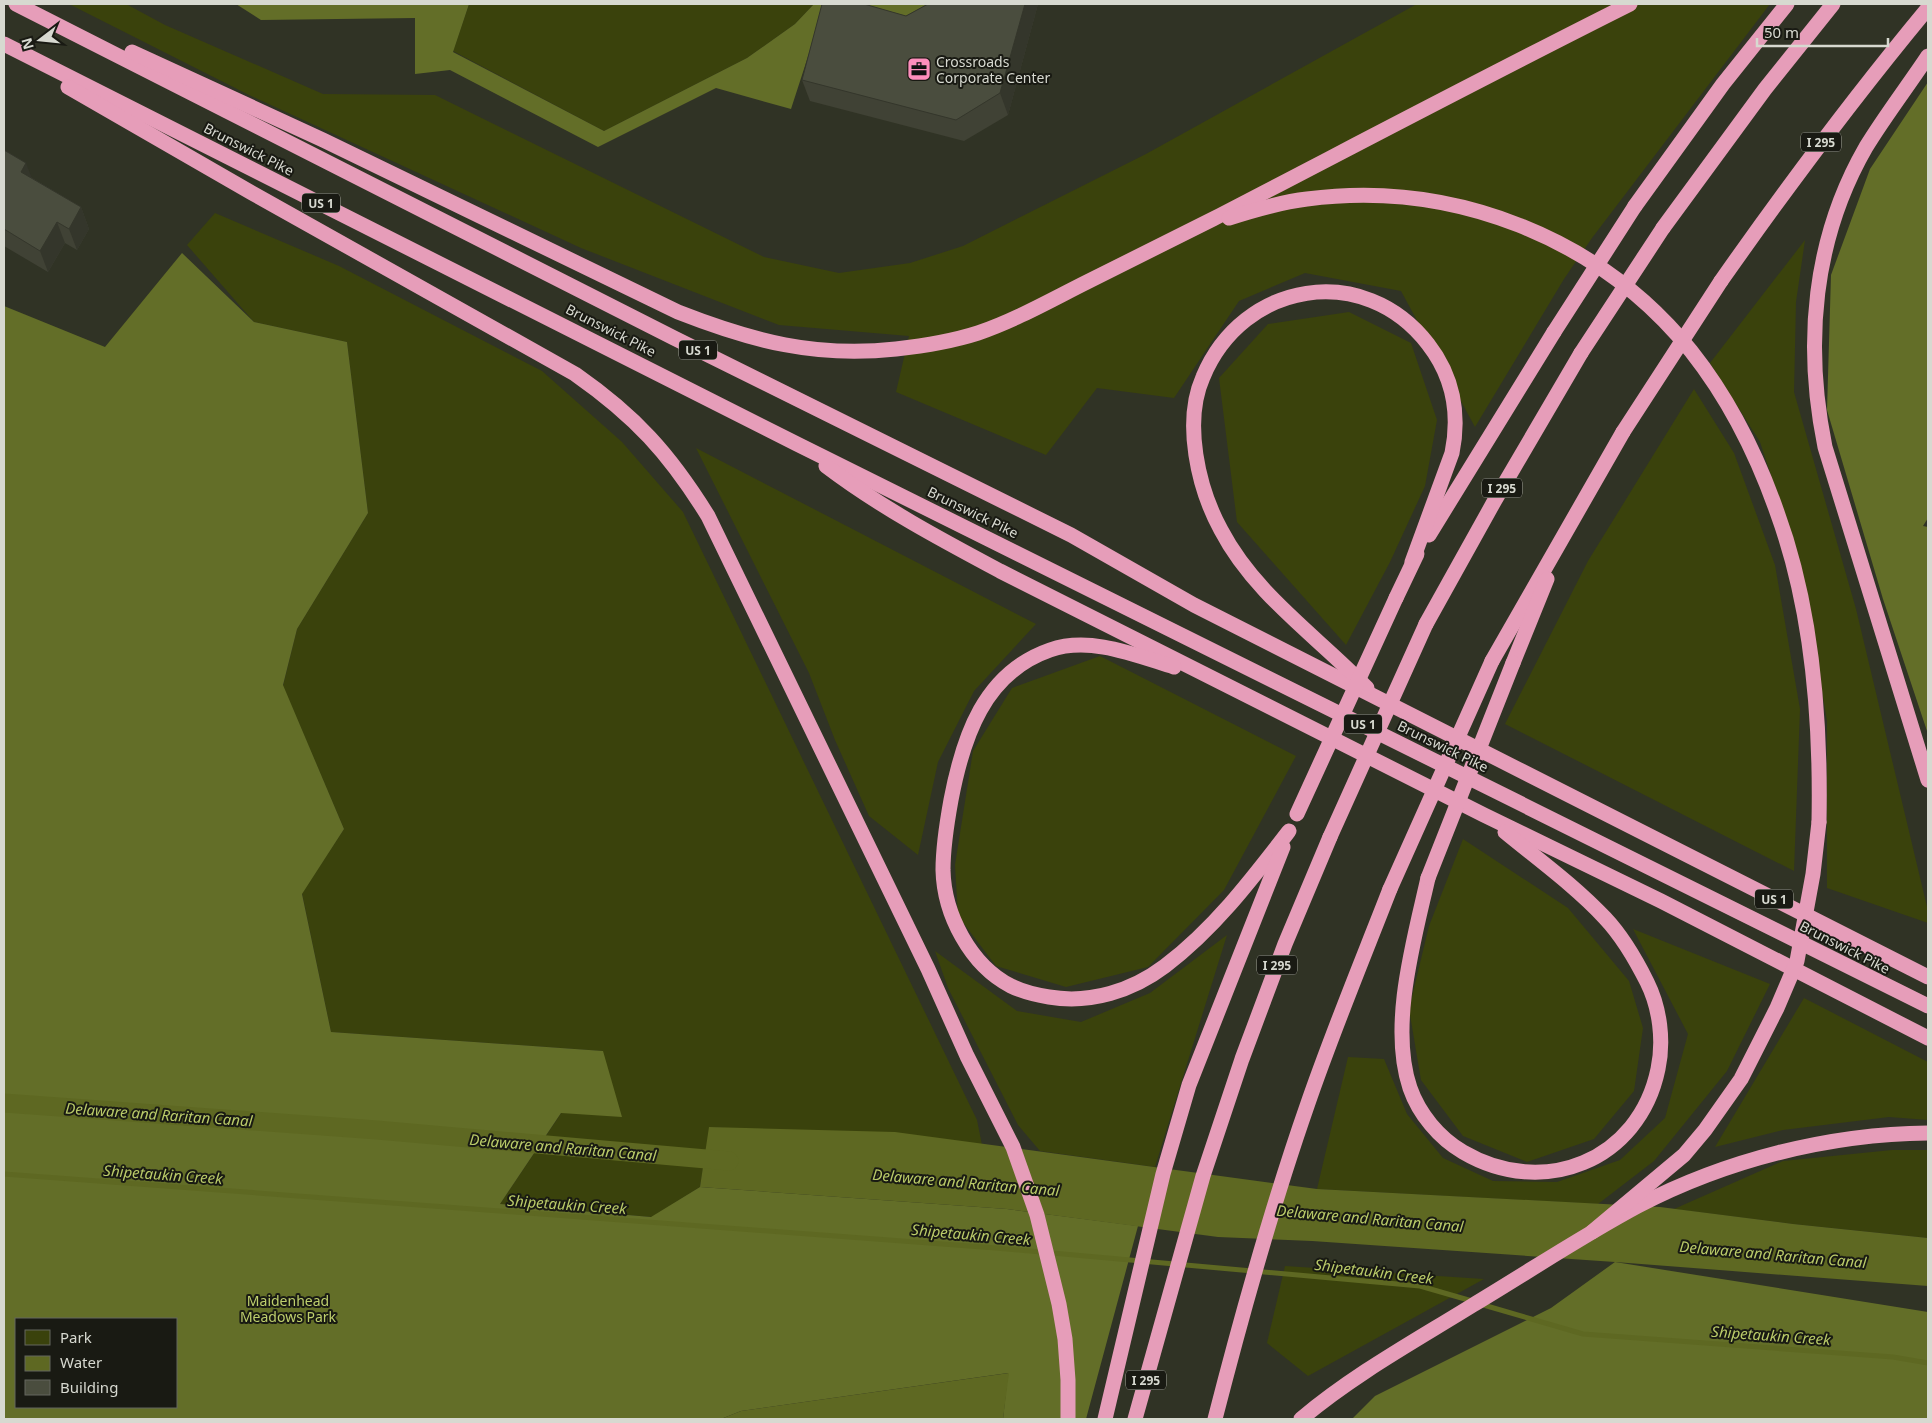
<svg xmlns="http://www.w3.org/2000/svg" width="1932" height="1423" font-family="'Noto Sans',sans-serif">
	<rect width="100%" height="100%" fill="#303325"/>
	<!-- green -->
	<g fill="#3a420c">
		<polygon points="69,4 126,4 165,25 323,94 435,95 764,257 839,273 910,263 963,246 1146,154 1417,4 1770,4 1592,238 1564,279 1475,427 1401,291 1305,273 1239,301 1174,398 1097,388 1046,455 896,392 909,336 779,325 581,248 247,94"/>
		<polygon points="469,4 814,4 795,24 747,58 604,131 453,51"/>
		<polygon points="215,213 339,266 542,371 622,442 683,512 977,1120 982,1145 710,1127 700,1187 652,1217 500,1204 603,1051 331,1032 302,893 344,829 283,686 297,629 368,513 347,342 254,322 187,245"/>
		<polygon points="1805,240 1796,302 1794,392 1856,609 1928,911 1928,923 1827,888 1827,721 1801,566 1760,442 1710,363"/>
		<polygon points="1349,312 1411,343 1437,420 1425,486 1390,562 1346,645 1237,522 1219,378 1268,324"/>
		<polygon points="1694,389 1734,453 1775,565 1800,709 1794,871 1505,724 1588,561"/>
		<polygon points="696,448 1036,624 974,691 938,762 918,855 869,816 835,740 809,673"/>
		<polygon points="1100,656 1296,756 1224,890 1148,967 1066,987 996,966 958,916 955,865 973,751 1012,688"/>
		<polygon points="1463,839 1568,908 1629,981 1643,1028 1634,1091 1594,1139 1527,1162 1463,1136 1421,1080 1409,1009 1429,926"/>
		<polygon points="1633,929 1770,984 1727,1071 1654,1161 1598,1204 1317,1189 1348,1057 1384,1059 1407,1114 1443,1158 1493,1181 1557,1182 1620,1160 1665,1118 1688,1034"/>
		<polygon points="1227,935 1155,1167 1040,1151 1018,1125 948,988 935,951 1017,1011 1081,1022 1150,993"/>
		<polygon points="1804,998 1928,1062 1928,1120 1889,1117 1783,1130 1715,1147"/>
		<polygon points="1892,1150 1928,1150 1928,1238 1793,1224 1674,1209 1783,1161"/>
		<polygon points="1285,1266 1484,1279 1308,1376 1267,1343"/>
	</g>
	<!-- forest -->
	<g fill="#636e28" fill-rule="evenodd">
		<polygon points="236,4 469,4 453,52 604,131 747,58 795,24 814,4 950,4 915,26 825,4 791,109 716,88 598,147 450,70 415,74 415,18 261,20"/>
		<polygon points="1928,82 1928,518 1923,526 1928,527 1928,734 1883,599 1827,410 1831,275 1870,169"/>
		<path d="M 182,253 L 254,322 L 347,342 L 368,513 L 297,629 L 283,685 L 344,829 L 302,894 L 331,1032 L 603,1051 L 622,1117 L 561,1113 L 500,1204 L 651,1217 L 700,1187 L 1007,1209 L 1138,1226 L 1086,1419 L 1003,1419 L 1008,1373 L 741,1411 L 721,1419 L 4,1419 L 4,306 L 105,347 ZM 16,1319 L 176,1319 L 176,1407 L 16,1407 Z"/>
		<polygon points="1615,1262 1928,1312 1928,1419 1352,1419 1375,1396 1551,1308"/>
	</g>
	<!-- water -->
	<g fill="#5e6822">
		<polygon points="709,1127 895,1132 1317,1189 1660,1207 1793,1224 1928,1238 1928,1286 1615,1262 1312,1241 1218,1237 1007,1209 700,1187"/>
		<polygon points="1009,1373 1003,1419 721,1419 741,1411"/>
	</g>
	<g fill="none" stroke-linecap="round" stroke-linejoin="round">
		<!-- stream -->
		<g stroke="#5e6822" stroke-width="5">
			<polyline points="4,1174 996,1248 1420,1286 1472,1301"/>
			<polyline points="1480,1304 1583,1334 1893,1357 1928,1363"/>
		</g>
		<!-- canal -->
		<polyline stroke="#5e6822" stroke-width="19" points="4,1103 377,1130 729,1161"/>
		<!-- highway -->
		<g stroke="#e69db9" stroke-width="15">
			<polyline points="16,4 674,338 1071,535 1194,605 1928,977"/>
			<polyline points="4,44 797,444 1928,1006"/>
			<path d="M 132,52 L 323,140 L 678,312 C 752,341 816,358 896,349 C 923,346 953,341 978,333 C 1016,320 1051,300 1087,282 C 1129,261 1171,240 1213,219 C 1352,147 1490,74 1630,4"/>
			<path d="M 1928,56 C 1908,86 1885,116 1866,147 C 1813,239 1804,344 1825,447 L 1928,780"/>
			<path d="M 68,87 L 252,193 L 575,374 C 635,416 669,453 708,516 L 928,969 L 967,1056 L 1013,1147 L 1037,1215 L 1059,1304 L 1065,1339 L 1068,1380 L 1068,1419"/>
			<polyline points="1635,206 1723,84 1787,4"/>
			<path d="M 1229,218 C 1254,210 1281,202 1307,199 C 1452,180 1599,237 1691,351 C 1729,399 1757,455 1777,512 C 1813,610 1821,719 1819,822"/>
			<polyline points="1663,228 1765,89 1833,4"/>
			<path d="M 1721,281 C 1787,187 1855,96 1928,8"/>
			<path d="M 826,466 C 880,507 940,539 1000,571 L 1484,815 L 1661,901 L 1928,1038"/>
			<polyline points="1429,535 1554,332"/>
			<polyline points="1396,598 1417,554"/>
			<polyline points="1426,624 1495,500 1581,353"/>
			<polyline points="1492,661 1623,432"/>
			<polyline points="1513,663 1547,579"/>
			<path d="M 1174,667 C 1135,655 1090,636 1050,650 C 984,673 963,737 951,800 C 947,822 943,846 943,870 C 944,914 970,965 1011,986 C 1023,992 1036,995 1049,997 C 1090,1004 1132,991 1165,966 C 1214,929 1252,879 1289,831"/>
			<path d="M 1367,688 C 1317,636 1255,595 1221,530 C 1198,488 1183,422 1203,377 C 1243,281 1364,261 1428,344 C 1453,376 1460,414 1452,453 L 1412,562"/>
			<path d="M 1428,878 C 1414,940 1389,1026 1410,1088 C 1419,1114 1439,1138 1463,1152 C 1543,1199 1639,1161 1658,1069 C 1664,1041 1660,1008 1647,982 C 1636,960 1622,936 1605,918 C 1575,886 1539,860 1505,832"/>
			<polyline points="1105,1419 1163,1174 1189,1085 1283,847"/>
			<polyline points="1135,1419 1203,1176 1242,1059 1285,944 1330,837"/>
			<path d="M 1215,1419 C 1242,1314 1271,1209 1307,1106 C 1332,1033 1362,961 1390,889"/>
			<path d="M 1301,1419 C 1353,1375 1415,1341 1473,1305 C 1528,1272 1582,1236 1638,1206 C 1726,1160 1829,1134 1928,1133"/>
		</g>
		<!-- highway-bridge -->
		<g stroke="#e69db9" stroke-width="15">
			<polyline points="1554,332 1635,206"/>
			<polyline points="1581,353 1663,228"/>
			<polyline points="1623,432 1721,281"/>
			<polyline points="1297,814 1396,598"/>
			<polyline points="1330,837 1426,624"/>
			<polyline points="1428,878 1513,663"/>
			<polyline points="1390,889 1492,661"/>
			<polyline points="1592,1232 1684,1155 1705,1130 1741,1079 1777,1008 1797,961 1813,874 1819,822"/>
		</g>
	</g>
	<!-- wall -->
	<g fill="#404235">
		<polygon points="928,4 1038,4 1008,115 964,141 810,101 802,80 906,16"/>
		<polygon points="4,150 32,178 81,207 89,229 77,250 65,243 48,272 4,246"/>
	</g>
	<!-- shaded-wall -->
	<g fill="#34362b">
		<polygon points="1025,4 1038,4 1008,115 1000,93"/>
		<polygon points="26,163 34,184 21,172"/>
		<polygon points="81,207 89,229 77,250 69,229"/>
		<polygon points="57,222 65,243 48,272 40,251"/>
	</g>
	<!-- building -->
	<g fill="#4a4d3e" stroke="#34362b">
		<polygon points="822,4 864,4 906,16 928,4 1025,4 1000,93 956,120 802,80"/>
		<polygon points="4,150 26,163 21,172 81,207 69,229 57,222 40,251 4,229"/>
	</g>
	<!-- icons -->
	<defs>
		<g id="office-square" transform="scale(1.25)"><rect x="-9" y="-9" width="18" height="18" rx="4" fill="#fe8ebc" stroke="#191a13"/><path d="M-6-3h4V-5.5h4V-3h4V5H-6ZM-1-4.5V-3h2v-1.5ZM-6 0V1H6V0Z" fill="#111"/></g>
	</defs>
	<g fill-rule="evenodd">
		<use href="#office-square" x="919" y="69"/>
	</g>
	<g text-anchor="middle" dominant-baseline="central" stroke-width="4" stroke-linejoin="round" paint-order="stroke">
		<!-- shield labels -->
		<g fill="#191a13" stroke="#9ea097" stroke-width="1">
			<rect x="1801" y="132.5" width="40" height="19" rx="4"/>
			<rect x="302" y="193.5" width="38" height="19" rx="4"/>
			<rect x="679" y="340.5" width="38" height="19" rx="4"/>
			<rect x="1482" y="478.5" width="40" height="19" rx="4"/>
			<rect x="1344" y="714.5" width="38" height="19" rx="4"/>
			<rect x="1755" y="889.5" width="38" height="19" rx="4"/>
			<rect x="1257" y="955.5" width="40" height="19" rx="4"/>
			<rect x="1126" y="1370.5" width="40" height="19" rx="4"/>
		</g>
		<g font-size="12" font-weight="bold" fill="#d7d9d0">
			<text x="1821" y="142">I 295</text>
			<text x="321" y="203">US 1</text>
			<text x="698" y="350">US 1</text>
			<text x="1502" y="488">I 295</text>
			<text x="1363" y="724">US 1</text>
			<text x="1774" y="899">US 1</text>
			<text x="1277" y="965">I 295</text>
			<text x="1146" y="1380">I 295</text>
		</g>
		<!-- poi labels -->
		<g font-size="14" fill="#d7d9d0" stroke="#191a13" text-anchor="start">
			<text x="936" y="61">Crossroads<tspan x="936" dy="16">Corporate Center</tspan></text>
		</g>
		<!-- street labels -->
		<g font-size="14" fill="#d7d9d0" stroke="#191a13">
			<text transform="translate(249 149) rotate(27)">Brunswick Pike</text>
			<text transform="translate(611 330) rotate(27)">Brunswick Pike</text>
			<text transform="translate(973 512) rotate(26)">Brunswick Pike</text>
			<text transform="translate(1443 746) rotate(26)">Brunswick Pike</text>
			<text transform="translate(1845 947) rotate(27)">Brunswick Pike</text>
		</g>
		<!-- park labels -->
		<g font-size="14" fill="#becf6d" stroke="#191a13">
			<text x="288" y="1300">Maidenhead<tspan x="288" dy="16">Meadows Park</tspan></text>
		</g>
		<!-- water labels -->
		<g font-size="15" font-style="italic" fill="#bacb69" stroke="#191a13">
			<text transform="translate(159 1114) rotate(4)">Delaware and Raritan Canal</text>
			<text transform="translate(563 1147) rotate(5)">Delaware and Raritan Canal</text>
			<text transform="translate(163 1174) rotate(4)">Shipetaukin Creek</text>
			<text transform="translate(966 1182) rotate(5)">Delaware and Raritan Canal</text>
			<text transform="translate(567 1204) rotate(4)">Shipetaukin Creek</text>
			<text transform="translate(1370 1218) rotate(5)">Delaware and Raritan Canal</text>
			<text transform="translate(971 1234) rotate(5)">Shipetaukin Creek</text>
			<text transform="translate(1773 1254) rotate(5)">Delaware and Raritan Canal</text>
			<text transform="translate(1374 1271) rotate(7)">Shipetaukin Creek</text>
			<text transform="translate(1771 1335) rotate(4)">Shipetaukin Creek</text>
		</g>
	</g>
	<!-- border -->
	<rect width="1932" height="1423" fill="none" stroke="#d7d9d0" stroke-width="10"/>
	<!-- legend -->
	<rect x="15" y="1318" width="162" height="90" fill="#191a13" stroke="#65665f"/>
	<rect x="25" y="1330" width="25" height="15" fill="#3a420c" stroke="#65665f"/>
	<text x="60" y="1343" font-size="15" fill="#d7d9d0">Park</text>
	<rect x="25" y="1356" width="25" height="15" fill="#5e6822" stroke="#65665f"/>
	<text x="60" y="1368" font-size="15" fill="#d7d9d0">Water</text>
	<rect x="25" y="1380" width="25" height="15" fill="#4a4d3e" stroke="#65665f"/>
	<text x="60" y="1393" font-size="15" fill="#d7d9d0">Building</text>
	<!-- north arrow -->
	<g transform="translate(40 40) rotate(254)" stroke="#191a13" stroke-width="4" paint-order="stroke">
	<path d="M0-4L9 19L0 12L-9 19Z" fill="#d7d9d0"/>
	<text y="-8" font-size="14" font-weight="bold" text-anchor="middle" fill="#d7d9d0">N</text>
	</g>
	<!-- scale -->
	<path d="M1757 38v8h131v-8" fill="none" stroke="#d7d9d0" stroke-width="2.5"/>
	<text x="1764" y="38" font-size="15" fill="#d7d9d0" stroke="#191a13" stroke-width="4" paint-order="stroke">50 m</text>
</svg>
